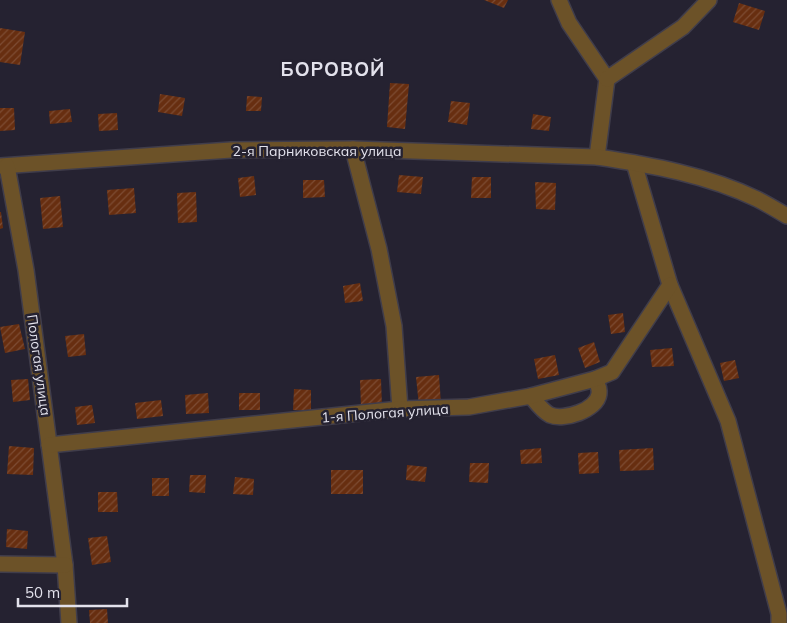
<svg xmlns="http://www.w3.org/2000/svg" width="787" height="623" font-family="Mulish,sans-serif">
	<defs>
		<pattern id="building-hatch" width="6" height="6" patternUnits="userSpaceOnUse" patternTransform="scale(1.25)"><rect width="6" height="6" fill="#672e10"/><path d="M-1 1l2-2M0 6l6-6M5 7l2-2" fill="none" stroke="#7d4c33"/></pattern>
	</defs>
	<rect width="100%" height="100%" fill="#252231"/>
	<!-- building -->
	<g fill="url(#building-hatch)">
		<polygon points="484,0 508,0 504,8"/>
		<polygon points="739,3 765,11 759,30 733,22"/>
		<polygon points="0,28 25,32 20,65 0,62"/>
		<polygon points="390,83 409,84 405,129 387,127"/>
		<polygon points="160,94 185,98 182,116 158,112"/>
		<polygon points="247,96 262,97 261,111 246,111"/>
		<polygon points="451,101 470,103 467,125 448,122"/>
		<polygon points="0,108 14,108 15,130 0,131"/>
		<polygon points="70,109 72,122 50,124 49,111"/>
		<polygon points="117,113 118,130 99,131 98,114"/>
		<polygon points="533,114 551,117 549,131 531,129"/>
		<polygon points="399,175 423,177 421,194 397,192"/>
		<polygon points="254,176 256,195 240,197 238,178"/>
		<polygon points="472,177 491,177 491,198 471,198"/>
		<polygon points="303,180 324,180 325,197 303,198"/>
		<polygon points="535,182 556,183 555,210 536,209"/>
		<polygon points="134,188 136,213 109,215 107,190"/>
		<polygon points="196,192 197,222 178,223 177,193"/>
		<polygon points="60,196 63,227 43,229 40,198"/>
		<polygon points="0,212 1,212 3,228 0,229"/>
		<polygon points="360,283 363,301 345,303 343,286"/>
		<polygon points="623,313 625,332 611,334 608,315"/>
		<polygon points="19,324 25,349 5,353 0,327"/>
		<polygon points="84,334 86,355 68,357 65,336"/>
		<polygon points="594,342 600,362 585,368 578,348"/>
		<polygon points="672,348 674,366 652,367 650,350"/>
		<polygon points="555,355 559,375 538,379 534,359"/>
		<polygon points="735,360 739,378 724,381 720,363"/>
		<polygon points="439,375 441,404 419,406 416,377"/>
		<polygon points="28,379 30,400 13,402 11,380"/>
		<polygon points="381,379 382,407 361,407 360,380"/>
		<polygon points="294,389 311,390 311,411 293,410"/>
		<polygon points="208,393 209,413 186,414 185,395"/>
		<rect x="239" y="393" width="21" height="17"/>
		<polygon points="161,400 163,416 137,419 135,403"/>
		<polygon points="92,405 95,423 77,425 75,407"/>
		<polygon points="9,446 34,448 33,475 7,474"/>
		<polygon points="541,448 542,463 521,464 520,450"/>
		<polygon points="653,448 654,470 620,471 619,450"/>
		<polygon points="598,452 599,473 579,474 578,453"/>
		<polygon points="470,463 489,463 488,483 469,482"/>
		<polygon points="407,465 427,467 425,482 406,480"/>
		<rect x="331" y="470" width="32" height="24"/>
		<polygon points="190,475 206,475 205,493 189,492"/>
		<polygon points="235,477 254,479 253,495 233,494"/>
		<rect x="152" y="478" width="17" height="18"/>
		<polygon points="98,492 117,492 118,512 98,512"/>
		<polygon points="7,529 28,531 27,549 6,547"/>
		<polygon points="107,536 111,562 92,565 88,538"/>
		<polygon points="107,609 108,623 90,623 89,610"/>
	</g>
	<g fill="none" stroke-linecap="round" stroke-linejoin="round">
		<!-- minor casing -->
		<g stroke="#403d4b" stroke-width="18">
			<g id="minor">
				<polyline points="559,0 569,23 607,79 597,157"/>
				<polyline points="607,79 683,27 709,0"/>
				<polyline points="353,149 379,249 394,326 400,409"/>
				<polyline points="634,163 670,285 728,421 779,614 779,623"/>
				<path d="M 0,166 L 231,150 L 353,149 L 597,157 C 651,165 707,175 757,199 C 767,204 777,210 787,216"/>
				<polyline points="7,166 26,270 65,565 69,623"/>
				<path d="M 531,396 C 536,402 542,411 550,415 C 564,421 597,410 599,394 C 600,388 597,383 595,379"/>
				<polyline points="49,445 400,409 469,407 531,396 595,379 612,372 670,285"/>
				<polyline points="0,564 65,565"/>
			</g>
		</g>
		<!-- minor -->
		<use href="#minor" stroke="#6c5228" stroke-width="15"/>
	</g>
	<g text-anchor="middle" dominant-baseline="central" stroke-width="5" stroke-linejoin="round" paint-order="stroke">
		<!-- street labels -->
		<g font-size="14" fill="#e3e2ec" stroke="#252231">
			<text x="317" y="151">2-я Парниковская улица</text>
			<text transform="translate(39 365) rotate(82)">Пологая улица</text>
			<text transform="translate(385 413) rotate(-4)">1-я Пологая улица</text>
		</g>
		<!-- district labels -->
		<g font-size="19" font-weight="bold" letter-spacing="1" fill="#e3e2ec" stroke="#252231">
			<text x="333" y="69">БОРОВОЙ</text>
		</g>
	</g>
	<!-- scale -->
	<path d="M18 598v8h109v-8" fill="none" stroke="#e3e2ec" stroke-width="2.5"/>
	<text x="25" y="598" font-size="15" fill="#e3e2ec" stroke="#252231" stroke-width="4" paint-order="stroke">50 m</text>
</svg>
